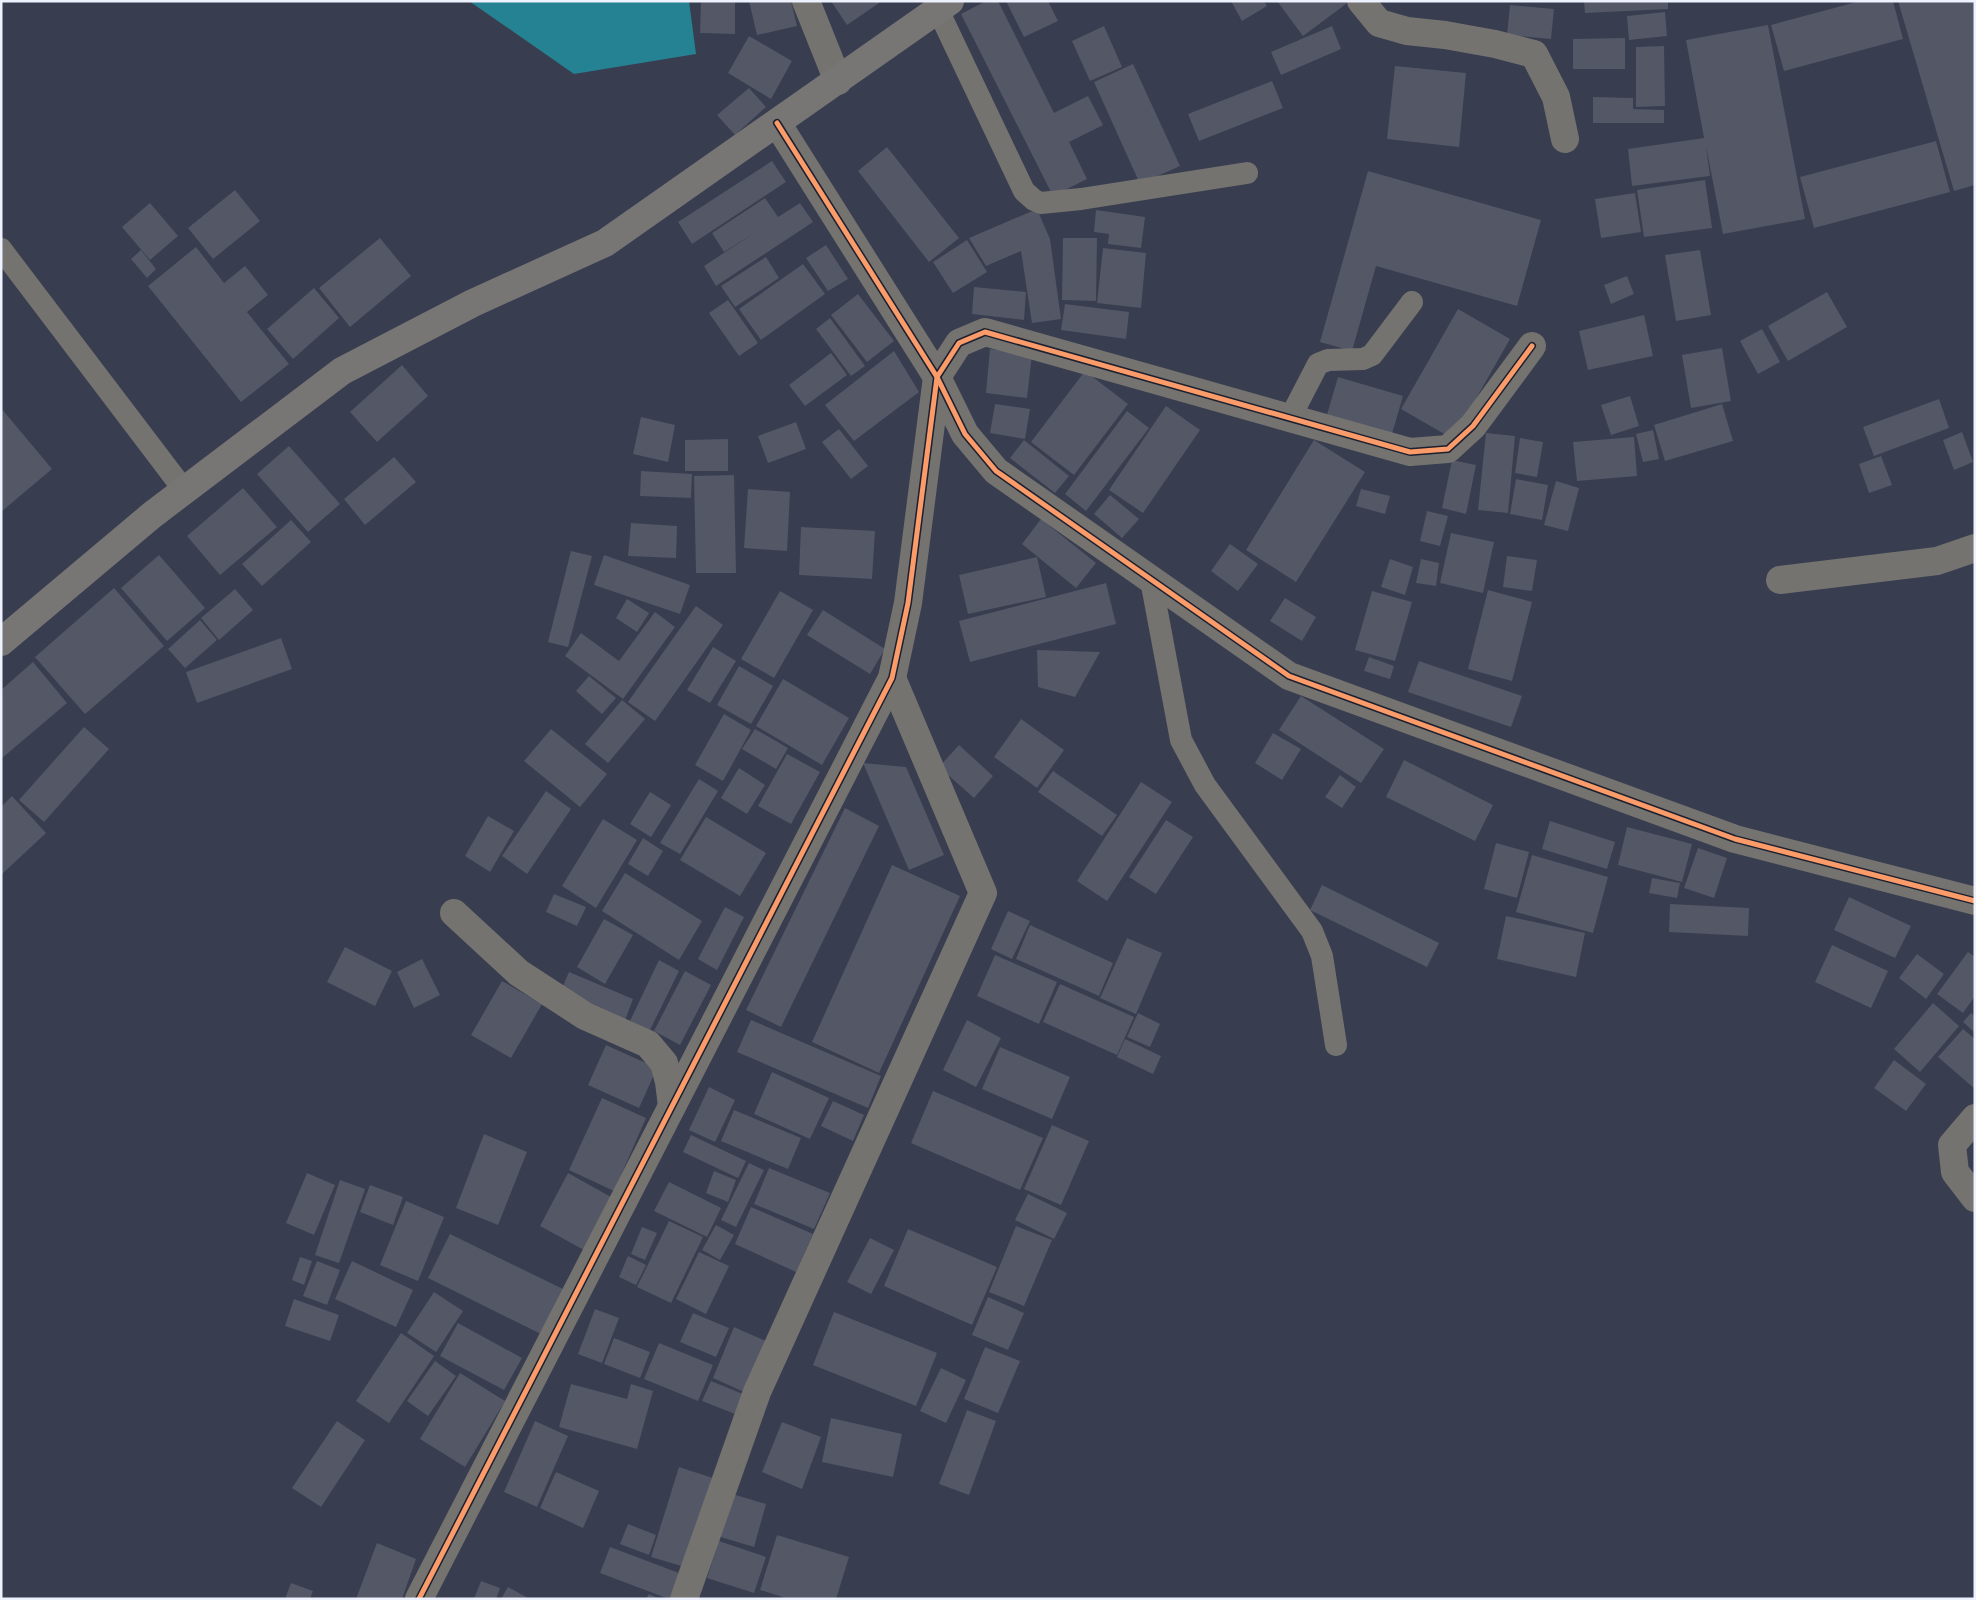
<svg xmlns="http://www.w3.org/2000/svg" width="1976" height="1600" font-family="Lato,sans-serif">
	<rect width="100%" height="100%" fill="#383d4f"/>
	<!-- water -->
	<polygon fill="#258293" points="469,1 689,1 696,54 574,74"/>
	<!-- building -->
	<g fill="#535766">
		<polygon points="701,1 735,1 735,34 700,33"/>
		<polygon points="749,1 791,1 797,26 757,35"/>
		<polygon points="831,1 882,1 847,25"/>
		<polygon points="986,1 998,1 1054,113 1088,96 1103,125 1069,142 1087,179 1053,196 961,14"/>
		<polygon points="1006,1 1048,1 1058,21 1024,37"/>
		<polygon points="1231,1 1264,1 1267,6 1242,21"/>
		<polygon points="1277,1 1350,1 1303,36"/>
		<polygon points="1584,1 1668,1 1668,9 1585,13"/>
		<polygon points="1860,1 1893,1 1903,39 1784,71 1771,25"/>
		<polygon points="1898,1 1975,1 1975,185 1954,191"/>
		<polygon points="1510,5 1554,9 1551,39 1507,35"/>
		<polygon points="1665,12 1667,36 1629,40 1627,16"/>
		<polygon points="1768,25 1805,219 1723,234 1706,146 1710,176 1632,186 1628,149 1704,138 1686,40"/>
		<polygon points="1104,26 1122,67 1090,81 1072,41"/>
		<polygon points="1332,26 1341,49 1281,75 1271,52"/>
		<polygon points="749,36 792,61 771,99 728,73"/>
		<polygon points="1625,38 1625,69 1573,69 1573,39"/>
		<polygon points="1664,46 1665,106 1636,107 1636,47"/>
		<polygon points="1133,64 1180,166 1140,184 1094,82"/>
		<polygon points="1395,66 1466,73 1459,147 1387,139"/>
		<polygon points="1272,81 1283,108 1199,141 1188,114"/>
		<polygon points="749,88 766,107 735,135 717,115"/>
		<polygon points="1593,97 1633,98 1633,109 1664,110 1664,123 1593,123"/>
		<polygon points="1936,141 1950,192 1814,228 1800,177"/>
		<polygon points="887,147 959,238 929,262 858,171"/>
		<polygon points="772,161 786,182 692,244 678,222"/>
		<polygon points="1368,171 1541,220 1517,306 1376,266 1352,351 1320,342"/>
		<polygon points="1705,180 1712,228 1644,237 1637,190"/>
		<polygon points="235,190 260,221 213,259 188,228"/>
		<polygon points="1635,193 1641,232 1601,238 1595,199"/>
		<polygon points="765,198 778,217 800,203 813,222 716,286 704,266 757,231 724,252 712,233"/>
		<polygon points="150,203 178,236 150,260 122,227"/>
		<polygon points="1037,209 1050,239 1061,319 1032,323 1021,251 986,266 969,238"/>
		<polygon points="1096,210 1145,217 1141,248 1108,244 1109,234 1094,232"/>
		<polygon points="380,238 411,276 350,327 319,288"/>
		<polygon points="1063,238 1097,238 1096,301 1062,300"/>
		<polygon points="967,240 987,272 953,293 933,262"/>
		<polygon points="826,245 848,279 828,291 806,258"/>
		<polygon points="196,247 224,283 245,266 268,295 247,312 289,364 241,402 148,286"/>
		<polygon points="1103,248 1146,253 1141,308 1097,303"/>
		<polygon points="141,250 156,269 147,278 131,259"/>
		<polygon points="1700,250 1711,315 1676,321 1665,255"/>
		<polygon points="766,257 779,278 735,307 721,286"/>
		<polygon points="803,264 825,294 761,340 739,309"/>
		<polygon points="1627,276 1634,294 1611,304 1604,285"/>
		<polygon points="974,287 1026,292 1024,320 972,314"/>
		<polygon points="314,288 339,318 293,359 267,329"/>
		<polygon points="1827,292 1847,327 1788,361 1768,326"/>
		<polygon points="858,294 894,341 867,362 831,315"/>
		<polygon points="728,300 758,343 739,356 709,313"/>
		<polygon points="1065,304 1129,312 1126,339 1061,330"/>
		<polygon points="1458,309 1510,339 1453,439 1401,409"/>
		<polygon points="1644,315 1653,356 1588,370 1579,331"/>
		<polygon points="830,318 865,366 851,376 816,329"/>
		<polygon points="1762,329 1780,362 1758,374 1740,341"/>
		<polygon points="1722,348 1731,401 1691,408 1682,355"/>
		<polygon points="990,349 1032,354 1027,398 986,393"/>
		<polygon points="894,351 919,392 854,441 825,405"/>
		<polygon points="831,353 847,375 805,406 789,385"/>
		<polygon points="402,365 428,396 377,442 350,412"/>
		<polygon points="1085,371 1128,404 1074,475 1031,442"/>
		<polygon points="1338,377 1403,396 1391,437 1326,418"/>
		<polygon points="1630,396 1639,426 1611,435 1601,405"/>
		<polygon points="1939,399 1949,428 1874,456 1863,427"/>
		<polygon points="995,404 1030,409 1025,439 990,433"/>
		<polygon points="1722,404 1733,441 1665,461 1654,425"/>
		<polygon points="1166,406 1200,430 1143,513 1109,490"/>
		<polygon points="1,408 52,469 1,512"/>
		<polygon points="1127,411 1149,428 1086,511 1065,494"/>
		<polygon points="641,417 675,425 668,462 633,454"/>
		<polygon points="796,422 806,449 768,463 758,436"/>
		<polygon points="839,429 868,466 851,479 822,442"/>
		<polygon points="1653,430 1659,459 1643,462 1636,434"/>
		<polygon points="1962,432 1973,462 1954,470 1943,440"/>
		<polygon points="1486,433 1515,436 1508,513 1478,510"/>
		<polygon points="1634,437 1637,476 1577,481 1573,442"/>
		<polygon points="1520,438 1543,442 1537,477 1515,473"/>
		<polygon points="728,439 728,471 685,471 685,440"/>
		<polygon points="1024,440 1069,476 1055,493 1010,458"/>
		<polygon points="1314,440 1365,472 1296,582 1246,550"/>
		<polygon points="289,446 340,504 308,532 257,474"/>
		<polygon points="1881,456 1892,485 1869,493 1859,464"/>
		<polygon points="394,457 416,482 365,525 344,499"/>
		<polygon points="1452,460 1476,465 1466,514 1442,508"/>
		<polygon points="641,471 692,474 691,498 640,496"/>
		<polygon points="734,475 736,573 696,573 694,476"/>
		<polygon points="1516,479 1548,485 1542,520 1510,514"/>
		<polygon points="1556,481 1579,488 1568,531 1544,525"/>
		<polygon points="243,488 277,527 220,575 187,536"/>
		<polygon points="748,489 790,492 787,551 744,548"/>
		<polygon points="1361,489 1390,496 1385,514 1356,506"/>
		<polygon points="1110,495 1139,519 1122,538 1094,514"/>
		<polygon points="1427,511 1448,516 1440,546 1420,541"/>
		<polygon points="1041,519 1096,563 1076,588 1022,544"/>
		<polygon points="291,520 311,542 262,586 242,564"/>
		<polygon points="631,523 677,526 676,558 628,556"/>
		<polygon points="801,527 875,531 872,579 799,575"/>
		<polygon points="1451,533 1494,542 1483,593 1440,583"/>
		<polygon points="1230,544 1258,564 1238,591 1211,571"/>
		<polygon points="571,551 592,556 568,647 548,642"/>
		<polygon points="159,555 205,608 167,641 121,588"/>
		<polygon points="604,555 690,585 680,614 594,585"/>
		<polygon points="1507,556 1537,560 1532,591 1503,587"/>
		<polygon points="1037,557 1046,597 968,614 959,575"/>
		<polygon points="1390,559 1413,567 1405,595 1381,587"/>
		<polygon points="1421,559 1439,563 1436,586 1416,583"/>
		<polygon points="1106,583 1116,624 970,662 959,621"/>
		<polygon points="114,588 164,646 85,714 35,657"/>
		<polygon points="235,589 253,610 219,640 201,618"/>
		<polygon points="1488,590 1532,602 1512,681 1468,669"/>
		<polygon points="780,591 813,610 774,678 741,659"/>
		<polygon points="1372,591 1412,602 1395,661 1355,650"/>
		<polygon points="1285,598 1316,617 1302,641 1270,621"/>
		<polygon points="627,599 649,613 637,632 616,618"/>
		<polygon points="696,606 723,625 655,721 628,702"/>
		<polygon points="823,610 885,649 870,674 807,635"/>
		<polygon points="655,612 675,627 623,699 565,656 581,633 619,661"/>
		<polygon points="200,620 217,640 185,668 168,649"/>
		<polygon points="281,638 292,669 197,703 186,672"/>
		<polygon points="713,647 736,661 710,703 687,690"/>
		<polygon points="1037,650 1100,652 1075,697 1038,687"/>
		<polygon points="1369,657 1394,666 1390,679 1364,671"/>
		<polygon points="1419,661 1522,696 1511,727 1408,692"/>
		<polygon points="33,662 67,703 1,759 1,690"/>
		<polygon points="739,666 773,686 751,724 717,705"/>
		<polygon points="589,676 616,698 602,714 576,691"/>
		<polygon points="783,679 849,718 822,765 756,726"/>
		<polygon points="1301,696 1384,749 1361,783 1279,730"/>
		<polygon points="622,700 645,719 608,763 585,744"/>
		<polygon points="724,714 751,730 723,781 695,765"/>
		<polygon points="1021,719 1064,750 1037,788 994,757"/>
		<polygon points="84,727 109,749 44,822 19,800"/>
		<polygon points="551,729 607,774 580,807 524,761"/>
		<polygon points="755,729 788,748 776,769 742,749"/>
		<polygon points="1273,733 1301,749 1282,780 1255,763"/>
		<polygon points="959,745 993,776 974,798 939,767"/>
		<polygon points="787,754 820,772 791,824 758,806"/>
		<polygon points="1404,760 1493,805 1475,841 1386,797"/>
		<polygon points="863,763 906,767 944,855 909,870"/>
		<polygon points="739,768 765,785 747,814 721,798"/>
		<polygon points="1053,771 1117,815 1102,836 1038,792"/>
		<polygon points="1340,775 1356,787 1342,808 1325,797"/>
		<polygon points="699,779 718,791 680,854 660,843"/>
		<polygon points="1141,782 1172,802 1107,901 1077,881"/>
		<polygon points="546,791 571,809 527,874 502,856"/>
		<polygon points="650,792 671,805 651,837 630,824"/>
		<polygon points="12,796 46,833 1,875 1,807"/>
		<polygon points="845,808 879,826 781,1027 746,1010"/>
		<polygon points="488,816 514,831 490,872 465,856"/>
		<polygon points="706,817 766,853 740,896 680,860"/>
		<polygon points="603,819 637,840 596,908 562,886"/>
		<polygon points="1166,820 1193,837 1156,894 1129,877"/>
		<polygon points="1550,821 1615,842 1607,869 1542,849"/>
		<polygon points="1627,827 1692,844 1682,882 1618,865"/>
		<polygon points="643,838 663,851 648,876 628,864"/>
		<polygon points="1496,843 1529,852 1517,898 1484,889"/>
		<polygon points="1698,848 1727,858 1714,898 1684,888"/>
		<polygon points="1532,855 1608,877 1593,933 1516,912"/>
		<polygon points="892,865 960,896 879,1073 812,1042"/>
		<polygon points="625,873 702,921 679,960 602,911"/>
		<polygon points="1652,878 1680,883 1677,898 1649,893"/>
		<polygon points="1322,885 1439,943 1427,967 1310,910"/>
		<polygon points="554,894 586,907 577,926 546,912"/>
		<polygon points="1849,897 1911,926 1895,958 1834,930"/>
		<polygon points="1670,904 1749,908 1748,936 1669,932"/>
		<polygon points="725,907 744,917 717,970 698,959"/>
		<polygon points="1008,911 1030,921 1012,959 991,949"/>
		<polygon points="1506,916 1585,933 1576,977 1497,959"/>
		<polygon points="604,919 633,935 605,984 577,967"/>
		<polygon points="1030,925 1113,963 1099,996 1016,959"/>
		<polygon points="1127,938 1162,953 1136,1014 1100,998"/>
		<polygon points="1832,945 1888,971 1871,1008 1815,982"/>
		<polygon points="345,947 392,971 375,1006 327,982"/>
		<polygon points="1968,952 1975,957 1975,996 1963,1013 1937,994"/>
		<polygon points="1917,954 1944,974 1926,999 1899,978"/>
		<polygon points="995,955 1057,982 1039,1024 977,996"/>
		<polygon points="422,959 440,995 414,1008 397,972"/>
		<polygon points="659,960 679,971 650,1030 630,1021"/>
		<polygon points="685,971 711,985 680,1045 654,1031"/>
		<polygon points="569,972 633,999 624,1023 559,995"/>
		<polygon points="502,981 542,1004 511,1058 471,1035"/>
		<polygon points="1060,984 1134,1017 1117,1055 1043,1022"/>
		<polygon points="1933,1003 1959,1026 1920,1072 1894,1049"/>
		<polygon points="1138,1013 1160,1024 1150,1047 1127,1037"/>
		<polygon points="1971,1013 1975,1016 1975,1033 1963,1022"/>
		<polygon points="751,1020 881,1076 868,1108 737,1052"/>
		<polygon points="967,1020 1001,1038 976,1087 943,1070"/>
		<polygon points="1963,1029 1975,1039 1975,1089 1938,1057"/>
		<polygon points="1125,1039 1161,1056 1153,1074 1117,1057"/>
		<polygon points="606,1045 657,1068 639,1108 588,1085"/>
		<polygon points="1000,1047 1070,1077 1052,1119 982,1089"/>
		<polygon points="1894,1060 1926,1084 1906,1111 1874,1088"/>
		<polygon points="772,1072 829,1098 810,1139 754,1114"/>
		<polygon points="709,1087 735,1100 715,1142 689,1130"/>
		<polygon points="933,1091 1043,1138 1020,1190 911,1143"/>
		<polygon points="602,1098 646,1118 614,1191 569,1170"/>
		<polygon points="833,1101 864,1115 853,1141 821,1126"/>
		<polygon points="734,1110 801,1138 788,1169 721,1141"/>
		<polygon points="1052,1125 1089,1141 1061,1205 1024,1189"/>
		<polygon points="484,1134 527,1152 498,1225 456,1208"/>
		<polygon points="691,1135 746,1161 738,1178 683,1152"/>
		<polygon points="749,1163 764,1170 736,1227 721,1220"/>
		<polygon points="769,1168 830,1193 814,1229 754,1204"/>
		<polygon points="714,1171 736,1180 728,1202 706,1193"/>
		<polygon points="307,1173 335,1185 314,1235 286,1223"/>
		<polygon points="568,1173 611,1197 584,1250 540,1226"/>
		<polygon points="340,1180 365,1189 339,1263 315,1255"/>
		<polygon points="669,1182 721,1208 707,1237 654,1211"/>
		<polygon points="370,1185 403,1197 393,1225 360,1212"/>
		<polygon points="1028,1194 1067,1213 1054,1239 1015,1220"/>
		<polygon points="406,1201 444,1217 418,1281 380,1265"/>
		<polygon points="751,1207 813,1234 796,1272 735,1244"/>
		<polygon points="669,1221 703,1237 671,1303 637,1287"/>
		<polygon points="716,1225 734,1235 720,1260 702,1250"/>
		<polygon points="1016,1226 1052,1240 1024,1306 989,1292"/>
		<polygon points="642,1227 657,1233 645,1260 631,1254"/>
		<polygon points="908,1229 997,1267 972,1325 884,1286"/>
		<polygon points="450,1234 563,1289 541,1334 428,1278"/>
		<polygon points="870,1238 894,1250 871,1294 847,1282"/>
		<polygon points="699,1252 729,1266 706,1314 676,1299"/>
		<polygon points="628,1256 646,1265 636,1285 619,1277"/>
		<polygon points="300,1257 312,1261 304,1285 292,1280"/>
		<polygon points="317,1261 340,1270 327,1305 303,1296"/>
		<polygon points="352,1261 413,1290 396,1327 335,1299"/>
		<polygon points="434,1292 463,1311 436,1352 407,1333"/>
		<polygon points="988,1297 1024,1313 1008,1350 972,1335"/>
		<polygon points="294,1299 339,1315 330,1341 285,1326"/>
		<polygon points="595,1309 619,1318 602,1363 578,1354"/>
		<polygon points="834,1312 937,1353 916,1406 813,1365"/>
		<polygon points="693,1313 729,1328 716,1357 680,1342"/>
		<polygon points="458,1323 522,1358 504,1390 440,1356"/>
		<polygon points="734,1327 766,1341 744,1392 713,1378"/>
		<polygon points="401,1333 434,1356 389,1423 356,1401"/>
		<polygon points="614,1338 650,1352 640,1378 604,1364"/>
		<polygon points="659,1343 713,1365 698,1401 644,1379"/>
		<polygon points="985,1347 1020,1361 998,1413 964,1399"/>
		<polygon points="435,1361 456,1376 428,1416 407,1401"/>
		<polygon points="941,1368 966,1380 946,1423 920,1411"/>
		<polygon points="460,1373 505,1401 465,1467 420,1439"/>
		<polygon points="711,1381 743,1394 735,1414 702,1401"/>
		<polygon points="571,1384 627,1399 631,1384 653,1391 637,1449 559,1427"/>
		<polygon points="967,1410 996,1421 969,1495 939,1484"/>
		<polygon points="831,1418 902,1434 893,1477 822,1462"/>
		<polygon points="337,1421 365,1440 321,1507 292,1488"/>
		<polygon points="535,1421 568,1436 537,1507 504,1492"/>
		<polygon points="782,1422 821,1437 802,1489 762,1472"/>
		<polygon points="679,1467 713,1478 685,1567 651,1557"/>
		<polygon points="556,1472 599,1491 583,1528 540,1508"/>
		<polygon points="729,1493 766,1504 754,1547 717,1536"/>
		<polygon points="628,1524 656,1535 649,1555 620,1544"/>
		<polygon points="777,1535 849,1557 836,1599 789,1599 760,1590"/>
		<polygon points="719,1541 766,1557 754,1593 707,1578"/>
		<polygon points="377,1543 416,1559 402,1599 356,1599"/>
		<polygon points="610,1547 679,1573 669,1599 600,1573"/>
		<polygon points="481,1581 500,1588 496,1599 474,1599"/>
		<polygon points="291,1583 313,1591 310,1599 285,1599"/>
		<polygon points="508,1587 530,1599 501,1599"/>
		<polygon points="649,1594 660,1599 646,1599"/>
	</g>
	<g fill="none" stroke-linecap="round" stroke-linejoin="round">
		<!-- lane -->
		<g stroke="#747370" stroke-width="22">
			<polyline points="938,10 1024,191 1034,200 1041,203 1081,199 1247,173"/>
			<polyline points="1,249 184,490"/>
			<polyline points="1290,418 1318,364 1328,360 1363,359 1372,355 1412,302"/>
			<polyline points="1151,580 1181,740 1205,785 1312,931 1322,956 1336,1045"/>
		</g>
		<!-- street -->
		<g stroke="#747370" stroke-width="28">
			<polyline points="806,1 838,81"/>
			<polyline points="1361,1 1379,23 1407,31 1445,35 1495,44 1534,54 1556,97 1565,139"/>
			<polyline points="777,123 937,377 965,434 996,471 1289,676 1735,839 1975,901"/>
			<polyline points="1780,580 1937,561 1975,548"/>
			<polyline points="454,913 519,973 585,1016 648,1044 664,1063 669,1082 672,1106"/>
			<polyline points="1975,1118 1952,1145 1955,1172 1975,1198"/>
			<polyline points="419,1599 892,678 908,603 937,377 959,343 985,332 1410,452 1448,449 1473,426 1532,346"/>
			<polyline points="684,1599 757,1392 983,893 892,678"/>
		</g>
		<!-- secondary -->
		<polyline stroke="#777675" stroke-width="28" points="1,642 152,515 342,371 473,303 605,243 950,1"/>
		<!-- cycleway casing -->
		<g stroke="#1c202f" stroke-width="8">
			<g id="cycleway">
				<polyline points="777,123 937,377 965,434 996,471 1289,676 1735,839 1975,901"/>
				<polyline points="419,1599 892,678 908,603 937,377 959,343 985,332 1410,452 1448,449 1473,426 1532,346"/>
			</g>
		</g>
		<!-- cycleway -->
		<use href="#cycleway" stroke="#fa9b69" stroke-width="5"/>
	</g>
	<!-- border -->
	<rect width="1976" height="1600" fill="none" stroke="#eef2fe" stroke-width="5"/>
</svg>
